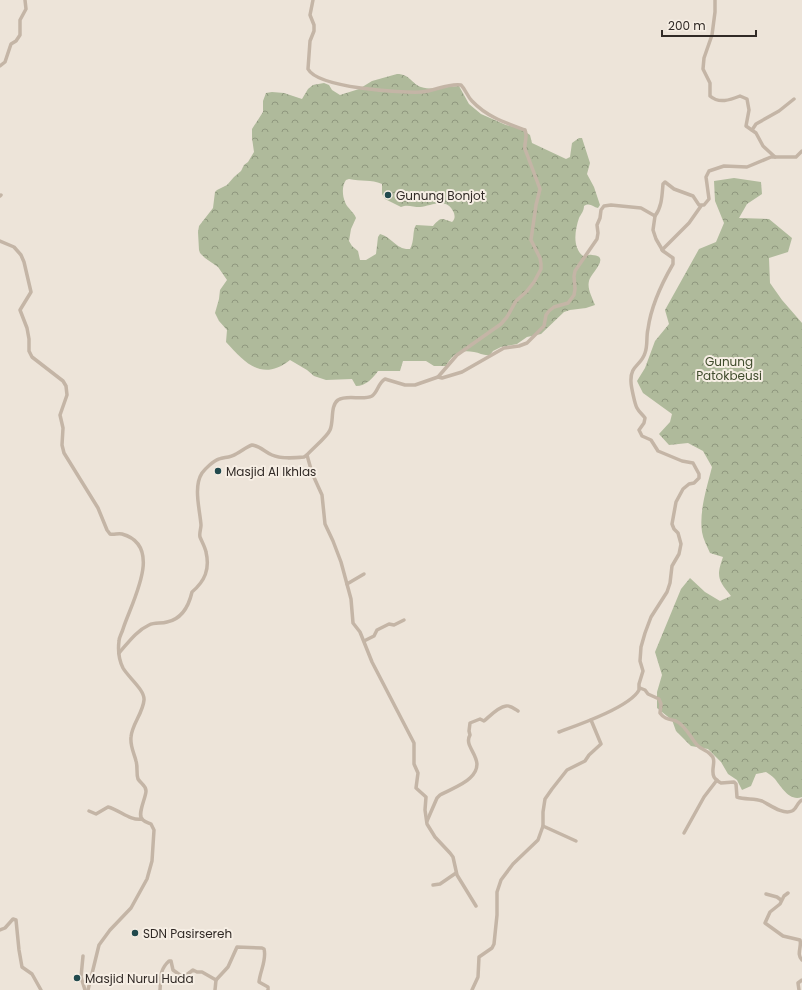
<svg xmlns="http://www.w3.org/2000/svg" width="802" height="990" font-family="Poppins,sans-serif">
	<defs>
		<pattern id="forest-crowns" width="20" height="18" patternUnits="userSpaceOnUse"><rect width="20" height="18" fill="#afba9b"/><path d="M2 6a3 3 0 1 1 6 0M12 15a3 3 0 1 1 6 0" fill="none" stroke="#8f977e"/></pattern>
	</defs>
	<rect width="100%" height="100%" fill="#ede4d9"/>
	<!-- forest -->
	<g fill="url(#forest-crowns)" fill-rule="evenodd">
		<path d="M 397,74 C 410,74 413,85 421,87 C 434,91 447,86 459,86 L 469,104 L 481,114 L 506,125 L 520,128 L 530,135 L 532,143 L 566,159 L 570,157 L 572,143 L 579,138 L 582,138 L 590,163 L 587,174 L 594,187 L 600,205 L 598,208 C 593,207 590,202 584,206 C 584,211 581,214 579,218 C 575,230 572,247 583,256 C 586,256 589,254 592,255 C 612,256 590,274 589,281 C 587,289 592,297 595,305 L 586,308 L 570,310 L 564,312 L 541,334 L 527,337 L 517,344 L 501,347 L 493,351 L 490,355 C 484,356 480,353 474,352 C 460,349 452,354 446,366 L 434,366 L 426,361 L 403,361 L 400,371 L 378,371 C 373,378 366,386 356,386 L 352,379 L 326,380 L 314,376 L 307,370 L 290,360 C 262,382 245,363 226,342 L 227,330 L 219,321 L 215,313 L 219,299 L 220,290 L 227,280 L 218,267 L 205,258 L 200,253 L 199,250 L 198,232 L 199,226 L 213,208 L 215,192 L 217,190 L 227,185 L 234,177 L 241,171 L 244,165 L 248,162 L 254,152 L 252,138 L 252,129 L 263,112 L 263,101 L 266,93 L 272,92 L 284,93 L 302,99 L 308,89 L 313,85 L 324,83 L 329,85 L 332,90 L 340,95 L 359,89 L 372,81 ZM 349,179 C 361,182 371,179 382,184 L 382,194 L 385,199 L 401,207 C 407,204 413,207 420,207 C 431,206 447,196 454,213 C 455,217 455,219 452,222 C 441,219 442,216 433,226 L 416,225 C 412,231 415,240 410,249 C 396,250 392,237 380,234 L 378,237 L 376,254 L 366,260 L 360,260 L 358,251 L 352,246 L 349,241 L 351,229 L 356,218 C 354,212 347,208 345,202 C 342,195 342,185 346,180 Z"/>
		<path d="M 734,178 L 761,182 L 762,194 L 747,204 L 739,218 L 769,219 L 792,238 L 788,252 L 769,258 L 770,283 L 782,300 L 802,323 L 802,797 C 789,802 781,786 774,778 C 772,776 769,774 766,772 L 756,774 L 751,786 L 742,790 L 737,780 L 728,774 L 721,762 L 708,749 L 691,746 L 676,731 L 672,720 L 657,708 L 657,692 L 662,675 L 655,652 L 681,589 L 690,578 L 705,592 L 720,601 L 731,596 C 718,580 716,577 723,557 L 710,553 C 707,546 703,539 702,532 C 699,511 707,487 712,467 L 703,451 L 688,443 L 669,445 L 659,434 L 670,422 L 672,414 L 643,393 L 637,381 L 645,368 L 655,341 L 669,324 L 665,310 L 699,249 L 716,242 L 724,223 L 715,201 L 714,181 Z"/>
	</g>
	<g fill="none" stroke-linecap="round" stroke-linejoin="round">
		<!-- minor -->
		<g stroke="#c4b5a6" stroke-width="3.5">
			<path d="M 313,0 L 310,15 L 314,25 L 314,31 L 310,41 L 308,69 C 318,88 401,93 421,92 C 435,91 448,83 461,85 C 466,90 467,96 472,101 C 487,117 506,123 525,130 C 528,137 524,142 525,149 L 540,189 L 536,205 L 531,240 L 540,258 L 541,264 L 541,269 L 534,282 L 527,291 L 516,301 L 507,317 L 501,324 L 457,355 L 438,377"/>
			<path d="M 715,0 L 715,12 L 712,35 L 704,58 L 703,69 L 710,83 L 710,96 C 719,104 730,100 740,96 L 747,99 L 749,110 L 746,126 L 756,133 L 763,146 L 775,157"/>
			<polyline points="0,66 5,62 11,44 16,41 20,35 20,20 26,9 25,0"/>
			<polyline points="752,130 756,124 779,111 794,99"/>
			<polyline points="0,196 1,195"/>
			<path d="M 0,241 L 14,247 L 21,255 L 24,262 L 31,292 L 20,310 L 27,328 L 29,339 L 29,351 L 32,357 L 63,381 L 66,386 L 67,395 L 60,415 L 63,428 L 62,445 L 64,453 L 98,508 L 107,530 L 110,534 C 114,535 118,533 122,534 C 165,546 131,603 123,629 C 122,633 119,637 119,641 C 118,649 119,660 123,668 C 128,677 145,690 144,700 C 143,713 132,724 131,737 C 130,746 134,753 136,761 C 138,767 136,773 138,779 C 141,784 146,785 146,791 C 146,798 136,816 143,820 C 145,822 149,823 151,824 L 154,830 L 152,861 L 147,879 L 131,908 L 110,930 L 99,945 L 88,990"/>
			<polyline points="662,250 689,223 701,206"/>
			<polyline points="307,455 312,473 322,495 325,524 333,541 341,562 351,599 353,623 360,632 372,662 414,743 414,764 418,773 416,788 426,797 425,810 427,824 435,837 450,853 453,857 457,875 476,906"/>
			<polyline points="347,584 364,574"/>
			<polyline points="364,641 374,636 377,630 389,624 394,625 404,620"/>
			<path d="M 119,653 C 128,643 136,631 149,625 C 155,622 161,624 167,622 C 182,619 189,605 192,592 C 205,581 210,569 206,552 C 205,547 202,542 200,537 C 199,533 201,529 201,525 C 200,510 193,487 202,473 C 205,469 213,461 219,459 C 224,457 230,458 236,454 C 242,451 246,447 252,445 C 260,446 265,452 272,455 C 281,459 293,458 304,457 L 307,455 C 313,448 327,437 330,430 C 334,421 330,406 338,400 C 348,394 362,401 372,396 C 378,392 378,383 385,379 L 405,385 L 415,385 L 438,377 L 442,378 L 462,372 L 504,348 L 519,346 L 527,343 L 544,326 L 546,315 L 549,311 L 554,307 L 568,303 L 574,295 L 575,289 L 574,276 L 575,271 L 597,239 L 598,233 L 597,225 L 600,218 L 601,210 L 604,206 L 611,205 L 641,208 L 655,216 C 662,207 662,195 663,184 L 665,182 L 674,189 L 693,196 L 699,205 L 704,205 L 709,199 L 706,177 L 709,171 L 724,166 L 747,167 L 771,157 L 796,157 L 802,151"/>
			<path d="M 640,688 L 645,690 L 648,694 L 659,699 L 661,704 L 660,713 C 665,720 670,719 676,721 C 685,725 691,738 697,745 C 702,750 706,750 710,754 C 718,760 710,769 714,777 C 715,779 719,782 721,783 L 734,782 L 736,784 L 737,797 C 745,800 754,798 762,801 C 770,805 783,815 792,811 C 797,809 797,802 802,800"/>
			<path d="M 559,732 C 578,725 630,707 639,690 L 639,684 L 643,671 L 640,661 L 641,647 L 645,633 L 651,617 L 667,592 L 670,583 L 672,566 L 679,554 L 681,544 L 678,533 L 674,529 L 672,524 L 676,502 L 683,489 L 689,484 L 694,483 L 699,478 L 699,474 L 693,463 L 682,461 L 658,451 L 651,440 L 642,436 L 639,430 L 644,423 L 645,418 C 643,415 639,412 637,408 C 635,405 631,386 631,382 C 630,365 641,366 645,353 C 648,345 646,337 648,329 C 651,306 662,283 673,264 L 673,258 L 663,251 L 656,239 L 653,230 L 655,216"/>
			<path d="M 89,811 L 96,814 L 108,807 C 120,810 130,821 142,819"/>
			<path d="M 427,821 L 437,798 L 440,795 C 449,790 463,785 470,778 C 489,760 462,748 470,735 L 469,731 L 470,723 L 480,719 L 484,721 C 490,716 498,707 506,706 C 510,705 515,709 518,711"/>
			<polyline points="543,826 576,841"/>
			<polyline points="684,833 704,797 717,780"/>
			<polyline points="433,885 440,884 456,873"/>
			<path d="M 788,893 L 784,896 L 780,904 L 770,912 L 765,923 L 783,936 L 800,940 C 802,947 796,954 802,960"/>
			<polyline points="766,894 777,897 781,900"/>
			<polyline points="0,930 5,928 13,919 16,920 19,950 22,967 32,974 41,990"/>
			<polyline points="83,956 81,977 85,990"/>
			<path d="M 160,990 C 161,979 159,970 169,961 L 171,961 L 173,970 L 180,975 L 185,976 L 193,970 L 197,972 L 202,972 L 216,980 L 228,967 L 237,947 L 262,948 L 264,949 C 267,960 260,971 259,982 L 268,987 L 268,990"/>
			<polyline points="215,990 216,980"/>
			<polyline points="472,990 478,977 479,957 492,948 494,944 497,915 497,892 501,880 513,864 538,840 543,826 543,812 545,799 552,789 567,770 585,761 589,755 601,744 591,720"/>
			<polyline points="799,990 798,983 802,980"/>
		</g>
	</g>
	<!-- markers -->
	<g fill="#21494d" stroke="#f6eee4" stroke-width="1.5">
		<circle cx="388" cy="195" r="4"/>
		<circle cx="218" cy="471" r="4"/>
		<circle cx="135" cy="933" r="4"/>
		<circle cx="77" cy="978" r="4"/>
	</g>
	<g text-anchor="middle" dominant-baseline="central" stroke-width="4" stroke-linejoin="round" paint-order="stroke">
		<!-- poi labels -->
		<g font-size="12" fill="#312a26" stroke="#f6eee4" text-anchor="start">
			<text x="396" y="195">Gunung Bonjot</text>
			<text x="226" y="471">Masjid Al Ikhlas</text>
			<text x="143" y="933">SDN Pasirsereh</text>
			<text x="85" y="978">Masjid Nurul Huda</text>
		</g>
		<!-- park labels -->
		<g font-size="12" fill="#404c2d" stroke="#f6eee4">
			<text x="729" y="361">Gunung<tspan x="729" dy="14">Patokbeusi</tspan></text>
		</g>
	</g>
	<!-- scale -->
	<path d="M662 30v6h94v-6" fill="none" stroke="#312a26" stroke-width="2"/>
	<text x="668" y="30" font-size="12" fill="#312a26" stroke="#f6eee4" stroke-width="3" paint-order="stroke">200 m</text>
</svg>
